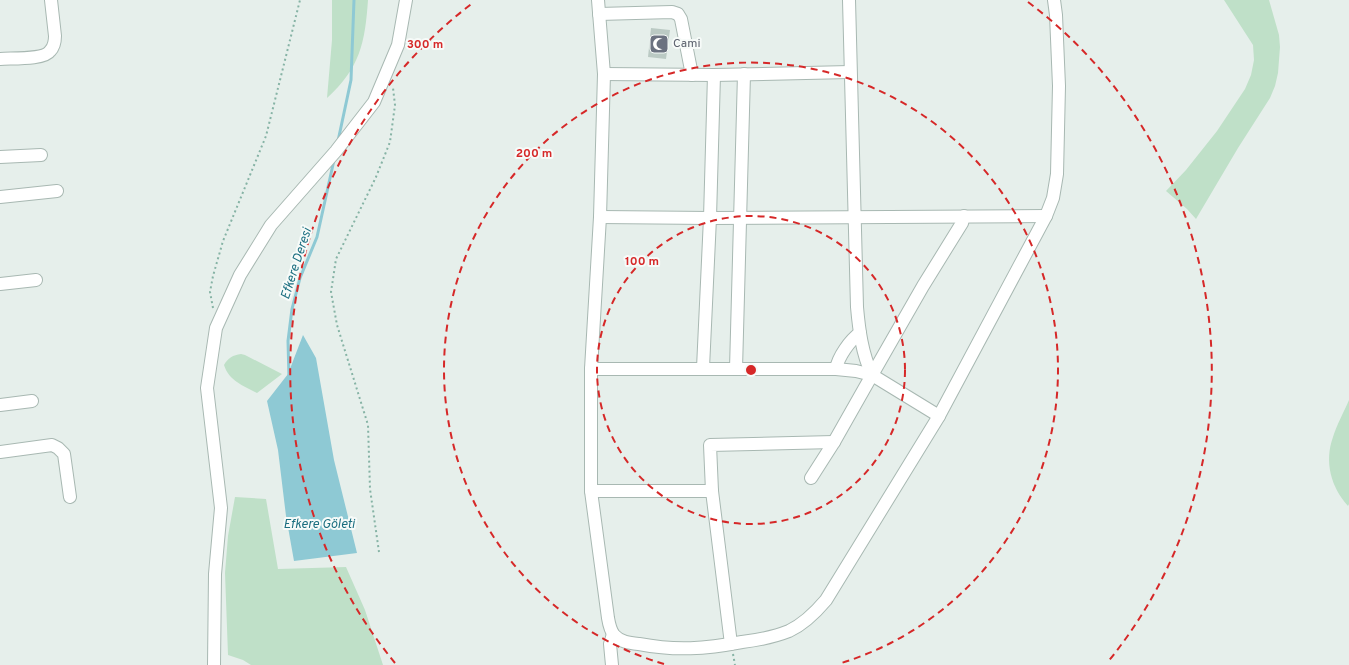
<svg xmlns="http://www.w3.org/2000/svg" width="1349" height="665" font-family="Overpass,sans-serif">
	<rect width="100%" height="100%" fill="#e6efeb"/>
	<!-- green -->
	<g fill="#bfe0c8">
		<path d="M 332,0 L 368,0 C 365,43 360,68 327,98 L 332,40 Z"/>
		<polygon points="1224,0 1269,0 1279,35 1280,47 1278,73 1275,86 1270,98 1238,148 1196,219 1187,209 1166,191 1186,170 1217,131 1245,89 1251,75 1254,60 1253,45"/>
		<path d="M 241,354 L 245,355 L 282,374 L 257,393 C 244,386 229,381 224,365 C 228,358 233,355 241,354 Z"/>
		<path d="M 1349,400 L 1349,504 L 1348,506 C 1331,487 1324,462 1333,437 C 1337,424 1344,412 1349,400 Z"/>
		<polygon points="235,497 266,499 278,569 346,567 365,610 383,665 251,665 243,660 228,655 225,573 228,536"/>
	</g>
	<!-- water -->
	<polygon fill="#8ec9d4" points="303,335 316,358 334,460 357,553 294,561 286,516 278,450 267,401 288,374"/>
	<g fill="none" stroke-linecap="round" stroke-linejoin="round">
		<!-- stream -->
		<g stroke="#8ec9d4" stroke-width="3">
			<polyline points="338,141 351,80 354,0"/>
			<polyline points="289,378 288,341 292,309 300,278 317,237 334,160"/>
		</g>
	</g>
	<!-- building -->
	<polygon fill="#bbcac4" points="651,28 670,30 666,59 648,57"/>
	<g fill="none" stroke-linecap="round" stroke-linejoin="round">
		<!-- minor casing -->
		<g stroke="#a8b8b2" stroke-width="14">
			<g id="minor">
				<path d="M 598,0 L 604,74 L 600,217 L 591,369 L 591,491 L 608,618 C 609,624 610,630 614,635 C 620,642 630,643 639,644 C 676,651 705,649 742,642 C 758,640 774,637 789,631 C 804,624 815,613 826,600 L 939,416 L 1046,216 L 1053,198 L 1057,174 L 1059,86 L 1056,15 L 1054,0"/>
				<polyline points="599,14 672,12 678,14 681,19 692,75"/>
				<path d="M 0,59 C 11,58 44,60 50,51 C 54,47 55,41 55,36 L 51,0"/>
				<polyline points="604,74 714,75 850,72"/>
				<polyline points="0,157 41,155"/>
				<polyline points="0,197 57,191"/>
				<polyline points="600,217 710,218 1046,216"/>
				<polyline points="0,284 36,280"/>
				<polyline points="703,368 710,218 714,75"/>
				<polyline points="591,369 836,369 856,371 872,375 939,416"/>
				<polyline points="736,369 744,74"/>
				<path d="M 836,369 C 838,357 850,340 860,333"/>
				<polyline points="872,375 923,286 962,223 964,216"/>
				<polyline points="0,405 32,401"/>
				<polyline points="0,452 52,445 58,448 64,454 70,497"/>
				<path d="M 811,478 L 834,442 L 872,375 C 862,353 859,330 857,307 L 849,0"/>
				<polyline points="591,491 712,491"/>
				<polyline points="731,644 712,491 710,445 834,442"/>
				<polyline points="214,665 215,574 221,508 207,388 216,328 240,275 271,225 336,151 374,102 398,45 406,0"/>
				<polyline points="612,665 610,644 613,634"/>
			</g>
		</g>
		<!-- path -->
		<g stroke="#86b3a5" stroke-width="2" stroke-dasharray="2 3" stroke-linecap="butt">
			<polyline points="213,308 210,292 213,276 223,241 266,136 300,0"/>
			<polyline points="379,552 370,489 368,425 337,325 331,292 336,259 376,177 390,142 395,105 393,88"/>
			<polyline points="733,654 735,665"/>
		</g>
		<!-- minor -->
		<use href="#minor" stroke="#fff" stroke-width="12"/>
	</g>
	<!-- distance rings -->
	<g fill="none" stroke="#d62828" stroke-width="2" stroke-dasharray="7 5">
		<circle cx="751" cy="370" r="154"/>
		<path d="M664 664A307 307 0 1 1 838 664"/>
		<path d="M395 663A461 461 0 0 1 474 2M1028 2A461 461 0 0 1 1107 663"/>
	</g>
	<!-- icons -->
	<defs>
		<g id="mosque-square" transform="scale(1)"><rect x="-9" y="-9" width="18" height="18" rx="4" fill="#6b7280" stroke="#f7fbf9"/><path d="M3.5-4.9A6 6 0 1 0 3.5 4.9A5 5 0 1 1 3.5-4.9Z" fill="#fff"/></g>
	</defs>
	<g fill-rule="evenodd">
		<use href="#mosque-square" x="659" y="44"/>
	</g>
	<g text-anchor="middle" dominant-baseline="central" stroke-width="4" stroke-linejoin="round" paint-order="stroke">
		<!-- worship labels -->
		<g font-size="12" fill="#5b616d" stroke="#f7fbf9" text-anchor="start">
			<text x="673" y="44">Cami</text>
		</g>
		<!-- water labels -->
		<g font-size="13" font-style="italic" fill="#1c6f80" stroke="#f7fbf9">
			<text transform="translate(297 264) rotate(-72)">Efkere Deresi</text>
			<text x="319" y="525">Efkere Göleti</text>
		</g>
	</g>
	<circle cx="751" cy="370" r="6" fill="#d62828" stroke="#f7fbf9" stroke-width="2"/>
	<g font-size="12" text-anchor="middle" font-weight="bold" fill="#d62828" stroke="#f7fbf9" stroke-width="4" stroke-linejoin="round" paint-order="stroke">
		<text x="425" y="48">300 m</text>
		<text x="534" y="157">200 m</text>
		<text x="642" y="265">100 m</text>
	</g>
</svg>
